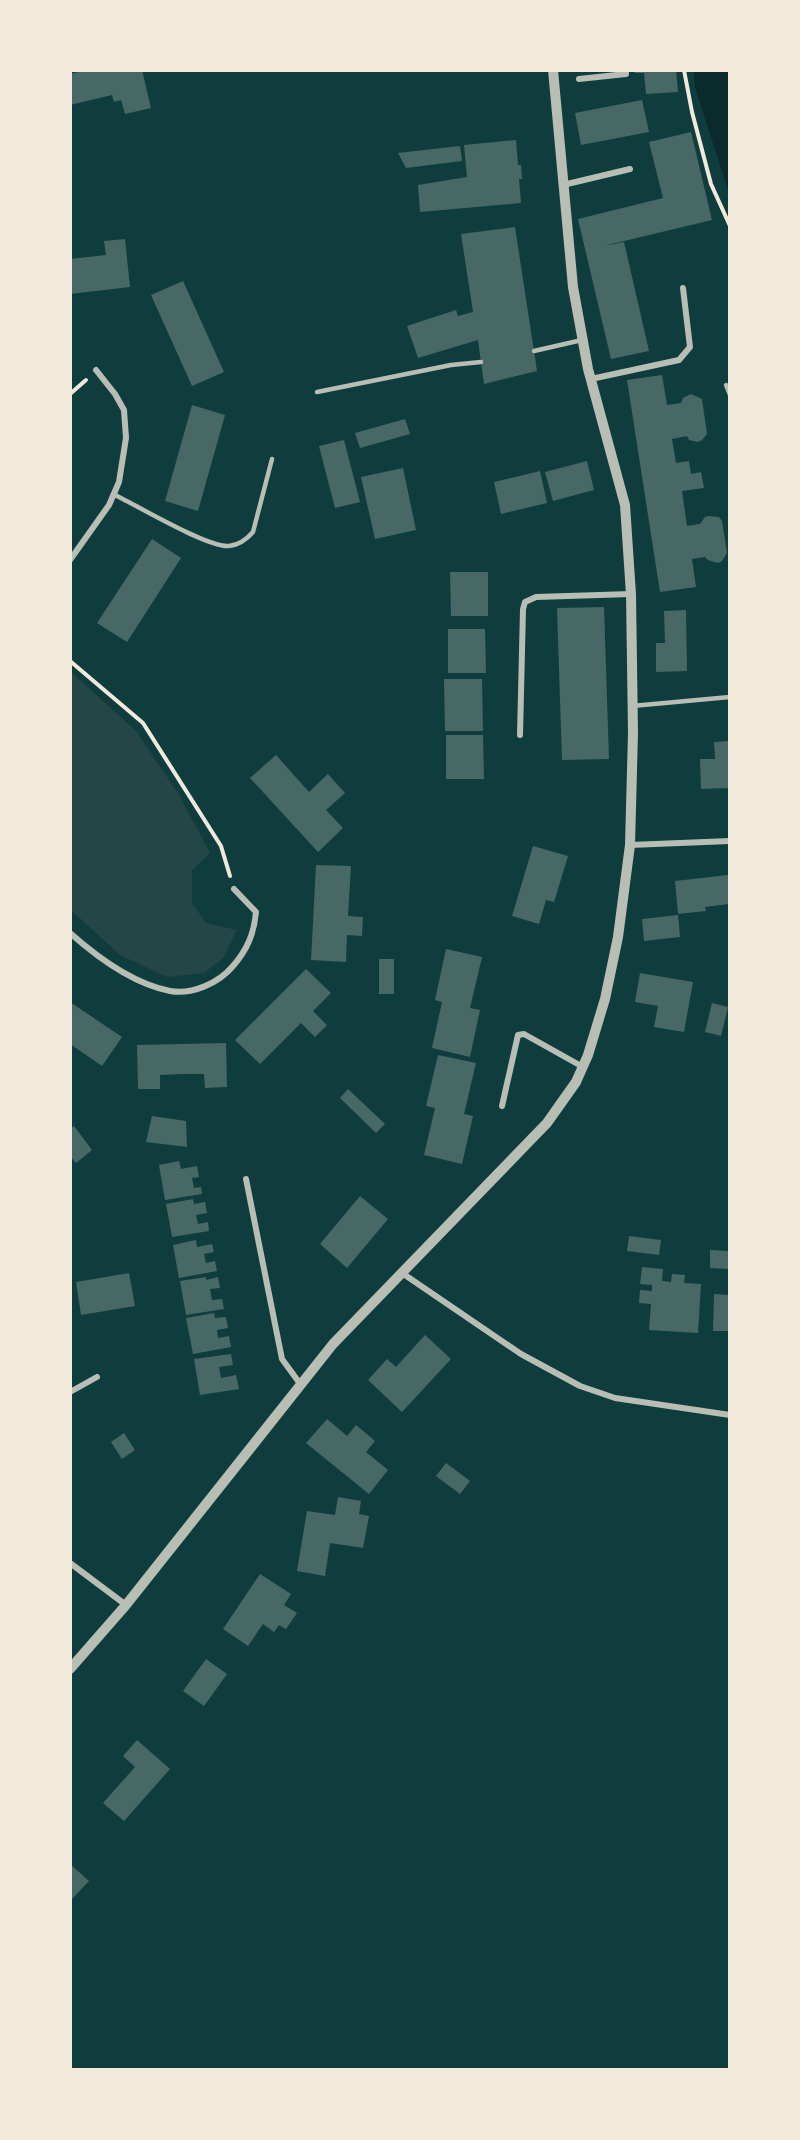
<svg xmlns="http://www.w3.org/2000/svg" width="800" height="2140" font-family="'Alegreya Sans',sans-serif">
	<rect width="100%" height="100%" fill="#0f3d3e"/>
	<!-- green -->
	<polygon fill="#244646" points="71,672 136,731 178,793 210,853 192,870 192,903 206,923 237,930 223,958 204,973 167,977 120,955 71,910"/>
	<!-- water -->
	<polygon fill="#0a2a2b" points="694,71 729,71 729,193 695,87"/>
	<!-- building -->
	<g fill="#486865">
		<polygon points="87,70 142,70 151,108 125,114 121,100 114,102 112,95 70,105 70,74"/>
		<polygon points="634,70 676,70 678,92 646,94 644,73 635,73"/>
		<polygon points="642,100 649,132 581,145 575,113"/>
		<polygon points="691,132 712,220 603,246 624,242 649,351 611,359 578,219 663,198 649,142"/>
		<polygon points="516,140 518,165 521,165 522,179 519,179 521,203 420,212 418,185 467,177 464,145"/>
		<polygon points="460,146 462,161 406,168 398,153"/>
		<polygon points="515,227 537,371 484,384 478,340 418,358 407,326 456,310 458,316 473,312 461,234"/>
		<polygon points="125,239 130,287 70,294 70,259 106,255 104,241"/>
		<polygon points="183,281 224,372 192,386 151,295"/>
		<polygon points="662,375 667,405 681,403 683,398 691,394 702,399 707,434 702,440 698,442 689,440 687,436 672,439 676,463 689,461 691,474 701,472 704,488 682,491 687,526 700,524 705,517 709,516 719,517 722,521 727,553 722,561 718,563 708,560 705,557 692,559 696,587 660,592 627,380"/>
		<polygon points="192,405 225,415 198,511 165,501"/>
		<polygon points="405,419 410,434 360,448 355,433"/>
		<polygon points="344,440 360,502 335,508 319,446"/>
		<polygon points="587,461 594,490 553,501 545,472"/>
		<polygon points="403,468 416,530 375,539 361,477"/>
		<polygon points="540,471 547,503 501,514 494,482"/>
		<polygon points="152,539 181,558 127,642 97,623"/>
		<polygon points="450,572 488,572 488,616 451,616"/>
		<polygon points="604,607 609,759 562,760 557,608"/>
		<polygon points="686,610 687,671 656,672 656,643 665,643 664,611"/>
		<polygon points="448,629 485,629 486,673 448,673"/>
		<polygon points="444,679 482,679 483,731 445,731"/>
		<polygon points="446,735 483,735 484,779 446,779"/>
		<polygon points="729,741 729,788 701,789 700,759 715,759 714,742"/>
		<polygon points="276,755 309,792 328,774 345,793 326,810 343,828 318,852 250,778"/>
		<polygon points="533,846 568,856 554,902 546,900 539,924 512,916"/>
		<polygon points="316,865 351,866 348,916 363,917 362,936 347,935 346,962 311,960"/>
		<polygon points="728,875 729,904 705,907 706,911 678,914 675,881"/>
		<polygon points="678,915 680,937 644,941 642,919"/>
		<polygon points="446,949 482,957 470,1008 480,1010 470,1057 432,1048 442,1002 435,1000"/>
		<rect x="379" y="959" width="15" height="35"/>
		<polygon points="306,969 331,993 313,1011 327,1025 315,1037 301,1023 260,1064 235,1040"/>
		<polygon points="640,973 693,982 684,1032 654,1027 658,1006 635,1002"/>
		<polygon points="70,1002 122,1037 102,1066 70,1044"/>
		<polygon points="712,1003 728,1007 721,1036 705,1032"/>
		<polygon points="226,1043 227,1087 205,1088 204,1074 182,1074 160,1075 160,1089 138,1089 137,1045"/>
		<polygon points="438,1055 476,1063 464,1114 473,1116 462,1164 424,1155 435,1108 426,1106"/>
		<polygon points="348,1089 385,1124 376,1133 340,1098"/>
		<polygon points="152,1116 186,1121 187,1147 146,1142"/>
		<polygon points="74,1126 92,1150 76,1163 70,1156 70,1129"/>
		<polygon points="179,1161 181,1169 197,1166 199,1177 192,1178 194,1188 201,1187 202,1194 165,1200 159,1165"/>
		<polygon points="360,1196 388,1219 347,1268 320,1244"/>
		<polygon points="193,1199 194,1204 205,1202 207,1213 196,1215 198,1224 208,1222 209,1231 172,1237 166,1204"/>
		<polygon points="629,1236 661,1240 659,1255 627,1251"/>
		<polygon points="196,1240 197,1247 212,1244 214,1252 204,1254 206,1263 215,1261 217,1271 179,1278 173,1245"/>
		<polygon points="710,1250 729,1251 729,1269 710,1268"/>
		<polygon points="642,1267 663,1269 662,1281 671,1282 672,1274 685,1275 684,1283 701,1284 698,1333 649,1330 651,1304 639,1303 640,1290 652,1291 652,1285 640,1284"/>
		<polygon points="129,1273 135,1306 81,1315 76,1282"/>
		<polygon points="206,1277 206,1280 218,1277 220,1288 210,1289 212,1300 222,1299 224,1309 186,1315 180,1281"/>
		<polygon points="714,1294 729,1295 729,1331 713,1331"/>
		<polygon points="214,1313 215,1318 226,1317 228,1328 217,1330 218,1338 229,1336 231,1347 193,1354 186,1318"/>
		<polygon points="425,1335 451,1359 402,1412 368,1380 387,1359 396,1367"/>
		<polygon points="231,1354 233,1365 219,1367 221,1378 236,1375 239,1389 200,1395 194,1359"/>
		<polygon points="327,1419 347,1436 356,1425 375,1441 366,1452 388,1470 369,1494 306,1443"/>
		<polygon points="124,1433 135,1450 122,1459 111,1442"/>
		<polygon points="446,1463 470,1481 460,1494 436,1476"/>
		<polygon points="338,1497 361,1501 359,1514 369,1516 363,1548 330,1543 325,1576 297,1571 307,1511 335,1515"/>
		<polygon points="260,1574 291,1594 284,1605 297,1613 286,1629 279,1625 274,1632 263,1624 248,1646 223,1629"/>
		<polygon points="206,1659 227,1674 204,1706 183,1691"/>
		<polygon points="137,1740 170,1769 124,1821 103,1803 135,1767 123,1756"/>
		<polygon points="70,1864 89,1881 70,1901"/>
	</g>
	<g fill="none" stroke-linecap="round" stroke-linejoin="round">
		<!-- path -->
		<g stroke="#f1e9da" stroke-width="4">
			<polyline points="684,70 692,112 711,184 730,226"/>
			<polyline points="70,394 86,380"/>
			<polyline points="70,661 143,723 221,846 230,876"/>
		</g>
		<!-- service -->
		<g stroke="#b8beb3" stroke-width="4.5">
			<polyline points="534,351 582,340"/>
			<polyline points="726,385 730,395"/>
			<polyline points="317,392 451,365 481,362"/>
			<path d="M 113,494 C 136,505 208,548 229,546 C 239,545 247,539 253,532 L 272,459"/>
			<polyline points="632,706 730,697"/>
		</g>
		<!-- minor -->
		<g stroke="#b8beb3" stroke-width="6">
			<polyline points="579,79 626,74 626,70"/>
			<polyline points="563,185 630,169"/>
			<polyline points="591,379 679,360 690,347 683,288"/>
			<polyline points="70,560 109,505 119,482 126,438 124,410 115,394 96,370"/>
			<polyline points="520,735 523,609 525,602 536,597 631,594"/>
			<polyline points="630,845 730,841"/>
			<path d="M 70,933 C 97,957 134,984 170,991 C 192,995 219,983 233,966 C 247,950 254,934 256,912 L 234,889"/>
			<polyline points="502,1106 518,1035 524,1034 583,1067"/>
			<polyline points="246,1179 282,1359 301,1385"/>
			<polyline points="402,1273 521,1354 580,1386 615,1398 730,1415"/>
			<polyline points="70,1392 97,1377"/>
			<polyline points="70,1563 126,1605"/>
		</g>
		<!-- tertiary -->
		<polyline stroke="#b8beb3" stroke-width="10" points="70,1669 126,1605 333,1344 547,1123 576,1082 588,1055 605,999 618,937 630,845 633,733 631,594 625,505 588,369 573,287 553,70"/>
	</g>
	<!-- border -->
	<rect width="800" height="2140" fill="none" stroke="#f1e9da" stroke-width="144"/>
</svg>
